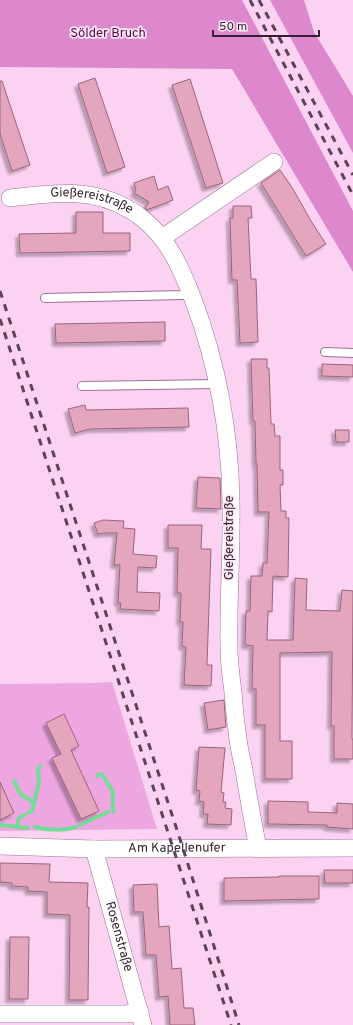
<svg xmlns="http://www.w3.org/2000/svg" width="353" height="1025" font-family="Overpass,sans-serif">
	<defs>
		<filter id="shadow"><feDropShadow dx="-3.5" dy="3.5" stdDeviation="1" flood-color="#0004"/></filter>
	</defs>
	<rect width="100%" height="100%" fill="#fcd2f2"/>
	<!-- green -->
	<polygon fill="#eda6df" points="112,682 157,829 0,831 0,684 92,683"/>
	<!-- forest -->
	<g fill="#dd87cd">
		<polygon points="0,0 242,0 353,211 353,272 232,69 0,67"/>
		<polygon points="270,0 304,0 314,32 353,96 353,153"/>
	</g>
	<g fill="none" stroke-linecap="round" stroke-linejoin="round">
		<!-- stream -->
		<g stroke="#74dc99" stroke-width="4">
			<polyline points="101,774 102,774 113,792 113,812"/>
			<polyline points="97,776 98,775"/>
			<polyline points="14,781 21,795 29,799 34,804"/>
			<polyline points="28,813 32,811 39,782 38,769 40,766"/>
			<polyline points="0,825 28,828"/>
			<polyline points="80,825 108,812"/>
			<polyline points="17,827 19,818 24,815"/>
			<path d="M 35,827 C 46,830 65,831 76,827"/>
		</g>
	</g>
	<!-- building -->
	<g fill="#e3a6be" stroke="#9b637a" filter="url(#shadow)">
		<polygon points="95,78 125,167 107,173 78,84"/>
		<polygon points="190,79 223,183 206,188 172,85"/>
		<polygon points="0,81 2,81 30,165 12,171 0,134"/>
		<polygon points="280,170 293,189 311,221 326,244 306,256 261,183"/>
		<polygon points="154,176 158,190 168,186 173,200 147,210 145,208 149,202 134,193 136,190 134,183"/>
		<polygon points="233,206 251,206 252,218 248,218 251,279 256,279 258,342 240,343 237,280 232,280 230,218 233,218"/>
		<polygon points="76,212 103,212 103,233 130,233 130,251 20,253 19,234 76,233"/>
		<polygon points="165,322 165,341 56,343 55,324"/>
		<polygon points="251,359 267,359 267,368 269,368 271,424 274,424 275,436 280,436 280,470 283,470 283,485 280,485 281,511 286,511 286,518 289,518 288,577 273,576 272,612 268,611 267,640 293,640 295,578 307,579 306,610 340,611 342,590 353,591 352,739 353,739 353,759 334,759 334,726 331,726 332,652 280,653 280,741 292,741 292,779 265,779 265,725 256,725 256,689 252,689 253,646 245,645 246,611 250,611 251,576 262,576 263,563 267,563 269,512 258,512 257,464 256,464 255,421 253,421"/>
		<polygon points="322,364 353,365 353,377 322,376"/>
		<polygon points="85,405 86,410 188,408 189,427 90,429 75,433 68,409"/>
		<polygon points="335,430 349,430 349,442 336,442"/>
		<polygon points="198,477 220,478 221,509 196,508"/>
		<polygon points="103,520 124,521 123,528 135,529 133,554 157,556 156,568 138,567 137,592 160,593 159,611 120,609 121,603 118,603 120,565 114,565 117,533 104,533 98,534 94,523"/>
		<polygon points="168,525 202,525 201,549 211,549 207,665 212,665 211,686 184,685 186,647 182,646 183,622 180,622 181,593 177,593 178,548 168,548"/>
		<polygon points="224,700 226,727 208,730 204,703"/>
		<polygon points="64,714 79,746 71,750 99,811 81,819 52,758 61,754 46,723"/>
		<polygon points="199,747 225,748 221,792 224,793 223,802 226,802 225,808 232,809 231,825 207,824 208,814 203,814 204,802 199,801 200,791 196,790"/>
		<polygon points="0,782 14,813 0,820"/>
		<polygon points="268,801 308,802 308,812 337,813 337,803 353,804 353,829 327,827 327,825 268,824"/>
		<polygon points="0,863 50,864 49,882 88,883 87,907 89,907 88,1000 69,1000 70,915 47,914 47,892 28,891 28,887 12,886 12,883 0,882"/>
		<polygon points="324,870 353,870 353,883 325,883"/>
		<polygon points="279,876 319,876 319,899 224,901 224,878 279,877"/>
		<polygon points="157,884 159,927 169,926 172,969 181,968 184,1008 193,1008 195,1025 170,1025 168,996 159,997 156,955 146,955 143,912 134,912 133,885"/>
		<polygon points="10,937 29,937 28,999 9,999"/>
	</g>
	<g fill="none" stroke-linecap="round" stroke-linejoin="round">
		<!-- lane casing -->
		<g stroke="#9e7095" stroke-width="10">
			<g id="lane">
				<polyline points="45,298 184,295 191,294"/>
				<polyline points="325,352 353,353"/>
				<polyline points="82,386 218,384"/>
			</g>
		</g>
		<!-- street casing -->
		<g stroke="#9e7095" stroke-width="18">
			<g id="street">
				<path id="s1" d="M 10,198 C 52,193 92,187 130,210 C 135,212 139,216 143,219 C 169,240 181,268 193,299 C 217,363 230,432 231,501 C 232,550 228,599 229,648 C 229,662 231,677 233,692 C 234,705 235,718 237,731 C 238,744 241,757 244,770 C 248,796 253,822 258,849"/>
				<polyline points="162,238 274,162"/>
				<path id="s2" d="M 0,846 L 94,849 L 353,848"/>
				<path id="s3" d="M 94,849 L 143,1025"/>
				<polyline points="0,1014 126,1014 140,1012"/>
			</g>
		</g>
		<!-- lane -->
		<use href="#lane" stroke="#fff" stroke-width="8"/>
		<!-- street -->
		<use href="#street" stroke="#fff" stroke-width="17"/>
		<!-- rail -->
		<g stroke="#5c4356" stroke-width="3" stroke-dasharray="7 7" stroke-linecap="butt">
			<polyline points="250,0 353,195"/>
			<polyline points="259,0 353,175"/>
			<polyline points="0,291 179,836 239,1025"/>
			<polyline points="0,319 231,1025"/>
		</g>
	</g>
	<g text-anchor="middle" dominant-baseline="central" stroke-width="3.5" stroke-linejoin="round" paint-order="stroke">
		<!-- park labels -->
		<g font-size="13" fill="#56064d" stroke="#fce7f7">
			<text x="108" y="34">Sölder Bruch</text>
		</g>
		<!-- street labels -->
		<g font-size="13" fill="#331f2f" stroke="#fce7f7">
			<text stroke="none"><textPath href="#s1" startOffset="83">Gießereistraße</textPath></text>
			<text transform="translate(230 538) rotate(-90)">Gießereistraße</text>
			<text stroke="none"><textPath href="#s2" startOffset="177">Am Kapellenufer</textPath></text>
			<text stroke="none"><textPath href="#s3" startOffset="91">Rosenstraße</textPath></text>
		</g>
	</g>
	<!-- scale -->
	<path d="M213 30v6h106v-6" fill="none" stroke="#331f2f" stroke-width="2"/>
	<text x="219" y="30" font-size="12" fill="#331f2f" stroke="#fce7f7" stroke-width="3" paint-order="stroke">50 m</text>
</svg>
